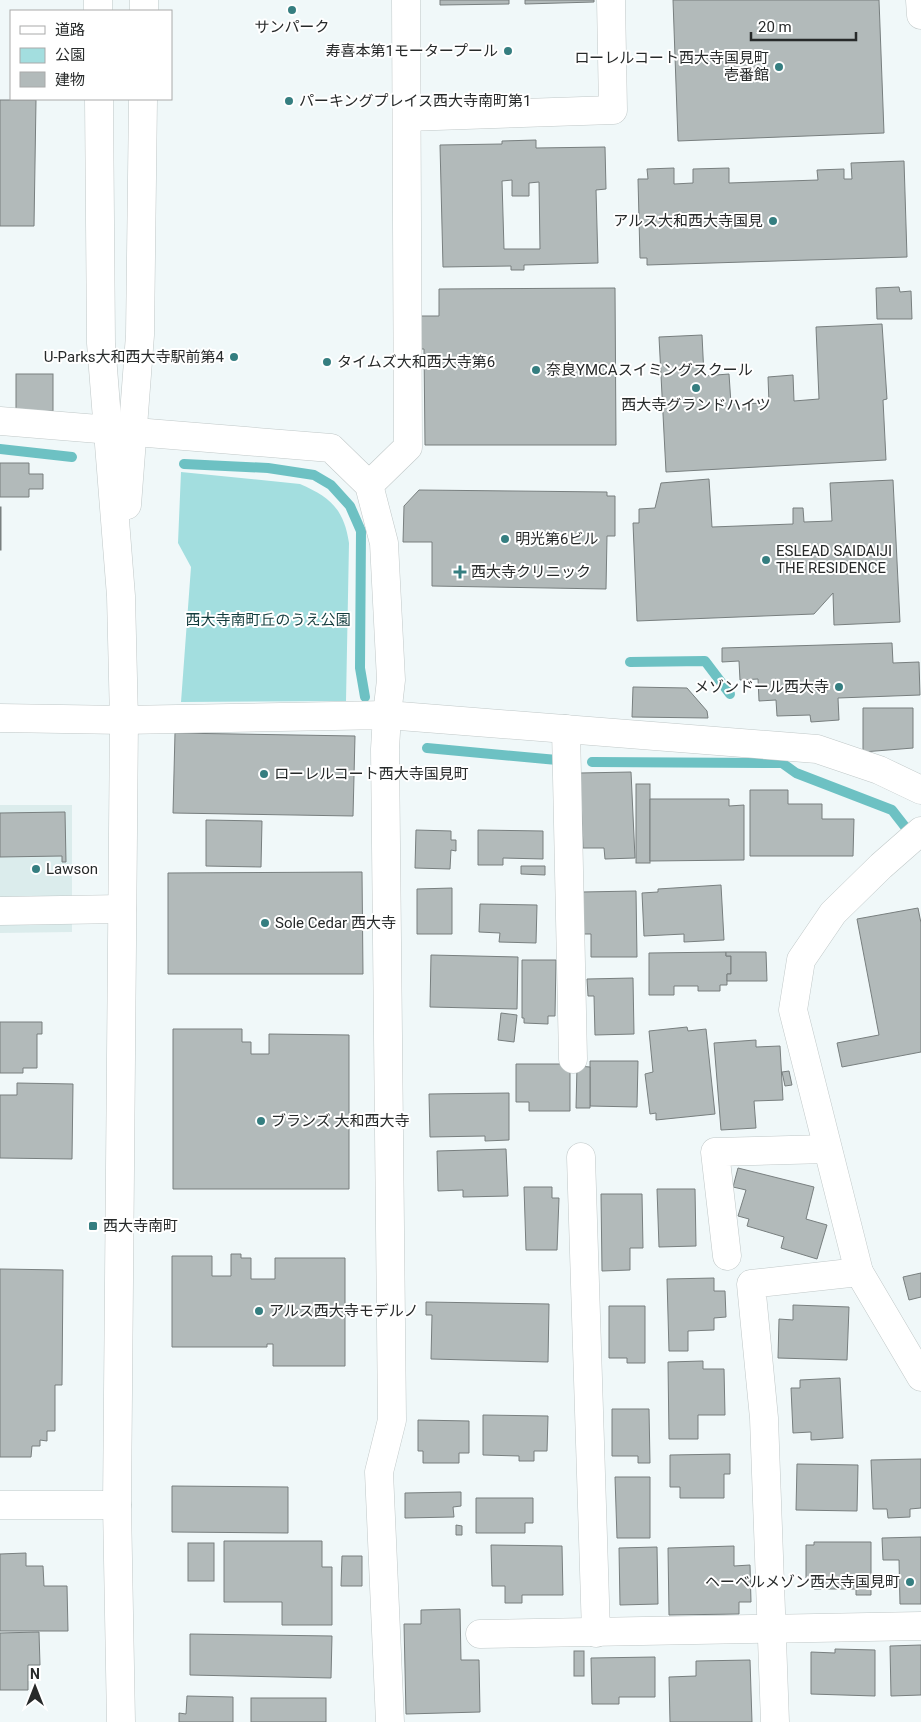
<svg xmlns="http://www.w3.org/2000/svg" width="921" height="1722" font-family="Roboto,'Noto Sans JP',sans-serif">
	<rect width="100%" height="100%" fill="#f0f8f9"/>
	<!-- built -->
	<polygon fill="#dbecec" points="0,805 72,805 72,932 0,933"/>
	<!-- green -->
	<path fill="#a3dedf" d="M 181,472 L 300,484 C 330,497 344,509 349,543 L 346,701 L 181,702 L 191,567 L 178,543 Z"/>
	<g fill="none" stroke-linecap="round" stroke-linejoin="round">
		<!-- stream -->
		<g stroke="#6dc1c3" stroke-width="10">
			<polyline points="0,449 72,457"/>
			<polyline points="184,464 268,468 314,475 331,485 350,506 361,531 360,668 365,697"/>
			<polyline points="630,662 705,661 730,694"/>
			<polyline points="427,748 557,760"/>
			<polyline points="592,762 782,763 796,773 892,810 913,837"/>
		</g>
	</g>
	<!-- building -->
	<g fill="#b2baba" stroke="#787f7f" fill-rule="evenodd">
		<polygon points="440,0 509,0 509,4 440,5"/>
		<polygon points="525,0 594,0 594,2 525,4"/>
		<polygon points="673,0 879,0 884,133 678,141"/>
		<polygon points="0,100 36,100 34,226 0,226"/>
		<path d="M 536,140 L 536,148 L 605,147 L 606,189 L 596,190 L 598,263 L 524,265 L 524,270 L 511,270 L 511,266 L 443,267 L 440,145 L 502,144 L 502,141 ZM 512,180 L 512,196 L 529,196 L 529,183 L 539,182 L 540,249 L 504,249 L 502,181 Z"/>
		<polygon points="904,161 907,257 647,265 647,258 640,258 638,179 648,179 647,169 674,168 674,184 693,183 693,169 729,168 729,183 818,180 817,170 844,169 844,179 852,179 851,163"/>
		<polygon points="899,287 900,292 911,291 912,319 877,319 876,288"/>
		<polygon points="615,288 616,445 425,445 424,349 418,349 417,316 439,316 439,289"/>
		<polygon points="882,324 887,399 883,400 886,460 666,472 659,337 702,335 704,376 729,374 731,404 769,403 768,377 793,375 794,401 819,399 816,327"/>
		<rect x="16" y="374" width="37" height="37"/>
		<polygon points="0,463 29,463 29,474 43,474 43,489 29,489 29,497 0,497"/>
		<polygon points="709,479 712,527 793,524 793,508 803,508 804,522 832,521 830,483 893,480 900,622 834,625 833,593 814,614 637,621 633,523 639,523 639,509 655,508 661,483"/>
		<polygon points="419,490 607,492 607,496 615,496 615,536 607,536 606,589 432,586 432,542 403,542 404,506"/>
		<rect x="0" y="507" width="1" height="43"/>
		<polygon points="892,643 893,663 919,662 920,695 838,698 839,720 811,722 810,715 777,716 776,700 759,701 758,679 740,680 739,661 722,662 722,648"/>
		<polygon points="633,687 687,688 707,711 708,718 632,717"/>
		<polygon points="863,708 913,708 913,748 863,752"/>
		<polygon points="175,733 355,736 353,816 173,813"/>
		<polygon points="631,772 635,858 605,859 604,848 583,848 580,773"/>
		<rect x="636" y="784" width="14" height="79"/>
		<polygon points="750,790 788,790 788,804 822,804 822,819 854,819 853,856 750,856"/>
		<polygon points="650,799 729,799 729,806 744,805 744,860 650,861"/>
		<polygon points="65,812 66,862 62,862 62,856 0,857 0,813"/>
		<polygon points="206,820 262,821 261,867 206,866"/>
		<polygon points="416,830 451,831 451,840 456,840 456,851 451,850 450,869 415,868"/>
		<polygon points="478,830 543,831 543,859 503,858 503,865 478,865"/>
		<polygon points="521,866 545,866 545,875 521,874"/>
		<polygon points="362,872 363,974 168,974 168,873"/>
		<polygon points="721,885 724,940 684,942 684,934 644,936 642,893 658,892 658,889"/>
		<polygon points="452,888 452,934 417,934 417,889"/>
		<polygon points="636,891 637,957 591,957 591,934 582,934 582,892"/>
		<polygon points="480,904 537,905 536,943 499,942 500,933 479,932"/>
		<polygon points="918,908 921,923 921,1052 842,1067 837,1043 879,1035 857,919"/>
		<polygon points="726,952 726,956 731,956 731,974 727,974 727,985 720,985 720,991 698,991 698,986 674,986 674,995 649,995 649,953"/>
		<polygon points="726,952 766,952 767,981 727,981 727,974 731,974 731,956 726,956"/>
		<polygon points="431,955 518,957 517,1009 430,1007"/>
		<polygon points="522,960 556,960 555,1016 548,1016 548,1024 524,1023 524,1018 522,1018"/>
		<polygon points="633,978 634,1034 595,1035 594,996 588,996 587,979"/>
		<polygon points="501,1013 517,1015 514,1042 498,1040"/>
		<polygon points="0,1022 42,1022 42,1034 37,1034 37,1068 23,1068 23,1073 0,1073"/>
		<polygon points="687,1027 688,1031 706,1029 715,1114 656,1120 656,1113 650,1114 645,1074 653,1072 649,1031"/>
		<polygon points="173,1029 242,1029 242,1042 251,1042 251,1054 269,1054 269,1034 349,1035 349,1189 173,1189"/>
		<polygon points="756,1040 756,1047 780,1046 783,1100 754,1101 756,1128 721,1130 714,1043"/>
		<polygon points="590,1061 638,1061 637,1107 590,1106"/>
		<polygon points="516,1064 570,1064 570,1111 529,1111 529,1102 516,1102"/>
		<polygon points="577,1066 590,1067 590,1108 576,1108"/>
		<polygon points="789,1071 792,1085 785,1086 782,1072"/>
		<polygon points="17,1083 73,1084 72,1159 0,1158 0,1095 17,1095"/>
		<polygon points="509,1093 509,1140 485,1141 485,1136 430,1137 429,1094"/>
		<polygon points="506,1149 508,1196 463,1197 463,1190 438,1191 437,1151"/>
		<polygon points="738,1168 814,1187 806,1219 827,1225 817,1259 781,1248 784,1237 747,1226 749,1219 738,1216 746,1190 733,1187"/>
		<polygon points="524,1187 552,1187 552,1198 559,1198 557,1250 526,1250"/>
		<polygon points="657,1189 695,1189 696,1246 659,1247"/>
		<polygon points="601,1194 642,1194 643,1248 630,1248 630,1270 602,1271"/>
		<polygon points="231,1254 241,1254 241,1258 251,1258 251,1279 275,1279 275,1258 345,1258 345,1366 273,1366 273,1344 267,1344 267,1347 172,1347 172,1256 212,1256 212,1276 231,1276"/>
		<polygon points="0,1269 63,1270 62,1385 55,1385 55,1431 47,1431 47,1441 40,1440 40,1446 32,1446 31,1457 0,1457"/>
		<polygon points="921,1273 921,1297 909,1300 903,1277"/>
		<polygon points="714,1278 714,1291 725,1291 726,1317 714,1318 714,1330 688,1331 688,1351 669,1351 667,1279"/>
		<polygon points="426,1302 549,1304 548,1362 431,1359 432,1315 426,1315"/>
		<polygon points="793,1305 849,1307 847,1360 778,1358 779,1319 793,1320"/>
		<polygon points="609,1306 645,1306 645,1363 627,1363 627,1358 609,1358"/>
		<polygon points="703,1361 703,1369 724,1369 725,1415 698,1415 698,1439 669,1439 668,1362"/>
		<polygon points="840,1378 843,1438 811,1440 811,1432 793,1433 791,1388 800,1388 800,1380"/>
		<polygon points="612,1409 649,1409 650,1463 638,1463 638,1456 612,1456"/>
		<polygon points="483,1415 548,1416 547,1451 534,1451 534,1461 519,1461 519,1456 483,1455"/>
		<polygon points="418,1420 469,1421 469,1453 459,1453 459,1463 423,1463 423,1451 418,1451"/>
		<polygon points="730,1454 730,1474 724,1474 724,1498 680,1498 680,1487 670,1487 670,1455"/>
		<polygon points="921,1459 921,1508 910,1509 910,1517 888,1518 887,1509 873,1509 871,1460"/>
		<polygon points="797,1464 858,1465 857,1511 796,1510"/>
		<polygon points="615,1477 650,1477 650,1538 617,1538"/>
		<polygon points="172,1486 288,1487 288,1533 172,1532"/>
		<polygon points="461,1492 461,1506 453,1507 454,1517 405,1518 405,1493"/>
		<polygon points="476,1498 533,1498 533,1523 525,1523 525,1533 476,1533"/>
		<polygon points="456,1525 462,1526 462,1535 456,1535"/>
		<polygon points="921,1537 921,1604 900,1604 899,1560 883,1560 882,1538"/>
		<polygon points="224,1541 322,1541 322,1567 332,1567 332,1625 282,1625 282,1602 224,1602"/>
		<polygon points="814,1542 871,1542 871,1595 856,1595 856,1589 814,1589 814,1578 806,1578 806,1545 814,1545"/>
		<rect x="188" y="1543" width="26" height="38"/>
		<polygon points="491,1545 562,1546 563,1595 522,1595 522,1603 505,1603 505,1586 492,1586"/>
		<polygon points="734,1546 734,1566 750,1565 751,1602 739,1602 739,1614 669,1615 668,1548"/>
		<polygon points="657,1547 658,1604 620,1605 619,1548"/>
		<polygon points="26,1553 26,1566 43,1566 44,1586 67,1586 68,1631 0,1631 0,1554"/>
		<polygon points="342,1556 362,1556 362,1586 341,1586"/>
		<polygon points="460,1609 461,1660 479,1660 480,1712 406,1714 404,1624 421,1624 421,1610"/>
		<polygon points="39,1632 40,1665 28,1665 28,1690 0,1690 0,1633"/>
		<polygon points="190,1634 332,1636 331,1678 190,1675"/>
		<polygon points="921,1645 921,1695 891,1696 890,1646"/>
		<polygon points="835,1649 875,1650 875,1696 811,1694 811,1652 835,1653"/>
		<rect x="574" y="1651" width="10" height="25"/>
		<polygon points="655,1657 655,1697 619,1697 619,1704 592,1704 591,1658"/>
		<polygon points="750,1660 752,1722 670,1722 669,1677 696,1676 696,1661"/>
		<polygon points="187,1696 233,1697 233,1722 179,1722 179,1713 186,1714"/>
		<rect x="251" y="1698" width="75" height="24"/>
	</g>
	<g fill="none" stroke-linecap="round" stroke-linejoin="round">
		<!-- minor casing -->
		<g stroke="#c0c8c8" stroke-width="29">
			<g id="minor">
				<polyline points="98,0 98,11"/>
				<polyline points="920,0 921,15"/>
				<polyline points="144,11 144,0"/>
				<polyline points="99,99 101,343 121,596 124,720 117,1505 121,1722"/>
				<polyline points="407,117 613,110 611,0"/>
				<polyline points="0,421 331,448 369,485 384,543 391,680 387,715 817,749 879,770 921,790"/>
				<polyline points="369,485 408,447 406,0"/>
				<polyline points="127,505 140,335 143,99"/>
				<polyline points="0,718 124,720 387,715 385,749 392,1420 379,1472 390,1722"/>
				<polyline points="566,729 573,1059"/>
				<polyline points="921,831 881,866 833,913 801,960 793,1010 859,1272 921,1377"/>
				<polyline points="0,911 122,909"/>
				<polyline points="581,1157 596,1633"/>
				<polyline points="727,1256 715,1152 827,1149"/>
				<polyline points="0,1505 117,1505"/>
				<polyline points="480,1634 921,1626"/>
				<polyline points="775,1722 764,1418 751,1284 859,1272"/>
			</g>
		</g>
		<!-- minor -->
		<use href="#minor" stroke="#fff" stroke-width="28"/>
	</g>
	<!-- markers -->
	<g fill="#357e80" stroke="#fff" stroke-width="2">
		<circle cx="292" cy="10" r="5"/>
		<circle cx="508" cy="51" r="5"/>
		<circle cx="779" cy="67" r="5"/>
		<circle cx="289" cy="101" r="5"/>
		<circle cx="773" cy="221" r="5"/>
		<circle cx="234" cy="357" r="5"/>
		<circle cx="327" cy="362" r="5"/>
		<circle cx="536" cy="370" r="5"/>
		<circle cx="696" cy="388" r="5"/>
		<circle cx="505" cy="539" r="5"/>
		<circle cx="766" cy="560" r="5"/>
		<path d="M457.5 564.5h5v5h5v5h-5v5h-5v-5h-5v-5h5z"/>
		<circle cx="839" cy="687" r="5"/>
		<circle cx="264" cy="774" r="5"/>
		<circle cx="36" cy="869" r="5"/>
		<circle cx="265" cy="923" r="5"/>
		<circle cx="261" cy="1121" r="5"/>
		<rect x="88" y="1221" width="10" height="10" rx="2.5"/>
		<circle cx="259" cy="1311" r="5"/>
		<circle cx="910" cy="1582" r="5"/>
	</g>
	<g text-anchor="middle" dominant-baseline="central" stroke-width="4" stroke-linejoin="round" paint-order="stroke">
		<!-- poi labels -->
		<g font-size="15" fill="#272a2a" stroke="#fff" text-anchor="start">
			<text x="292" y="27" text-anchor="middle">サンパーク</text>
			<text x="498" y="51" text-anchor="end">寿喜本第1モータープール</text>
			<text x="769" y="58" text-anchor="end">ローレルコート西大寺国見町<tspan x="769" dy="17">壱番館</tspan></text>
			<text x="299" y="101">パーキングプレイス西大寺南町第1</text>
			<text x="763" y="221" text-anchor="end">アルス大和西大寺国見</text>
			<text x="224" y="357" text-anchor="end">U-Parks大和西大寺駅前第4</text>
			<text x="337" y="362">タイムズ大和西大寺第6</text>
			<text x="546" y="370">奈良YMCAスイミングスクール</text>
			<text x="696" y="405" text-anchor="middle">西大寺グランドハイツ</text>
			<text x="515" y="539">明光第6ビル</text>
			<text x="776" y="551">ESLEAD SAIDAIJI<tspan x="776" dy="17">THE RESIDENCE</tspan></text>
			<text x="471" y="572">西大寺クリニック</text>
			<text x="829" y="687" text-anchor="end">メゾンドール西大寺</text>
			<text x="274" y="774">ローレルコート西大寺国見町</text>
			<text x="46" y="869">Lawson</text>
			<text x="275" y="923">Sole Cedar 西大寺</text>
			<text x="271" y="1121">ブランズ 大和西大寺</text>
			<text x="103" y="1226">西大寺南町</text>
			<text x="269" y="1311">アルス西大寺モデルノ</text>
			<text x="900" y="1582" text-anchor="end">ヘーベルメゾン西大寺国見町</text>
		</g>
		<!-- park labels -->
		<g font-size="15" fill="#133c3d" stroke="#fff">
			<text x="268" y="620">西大寺南町丘のうえ公園</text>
		</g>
	</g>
	<!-- legend -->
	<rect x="10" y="10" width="162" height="90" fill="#ffffff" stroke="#a9aaaa"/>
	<rect x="20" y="26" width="25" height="8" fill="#ffffff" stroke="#a9aaaa"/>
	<text x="55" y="35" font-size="15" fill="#272a2a">道路</text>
	<rect x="20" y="48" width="25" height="15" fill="#a3dedf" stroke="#a9aaaa"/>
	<text x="55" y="60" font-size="15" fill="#272a2a">公園</text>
	<rect x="20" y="72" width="25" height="15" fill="#b2baba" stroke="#a9aaaa"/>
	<text x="55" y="85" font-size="15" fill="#272a2a">建物</text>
	<!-- north arrow -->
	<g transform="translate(35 1687)" stroke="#ffffff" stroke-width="4" paint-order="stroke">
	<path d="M0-4L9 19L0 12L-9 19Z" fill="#272a2a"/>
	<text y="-8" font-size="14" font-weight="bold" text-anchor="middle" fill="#272a2a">N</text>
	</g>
	<!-- scale -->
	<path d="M751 32v8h105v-8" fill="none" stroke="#272a2a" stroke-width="2.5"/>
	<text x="758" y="32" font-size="15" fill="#272a2a" stroke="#ffffff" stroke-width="4" paint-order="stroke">20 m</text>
</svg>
